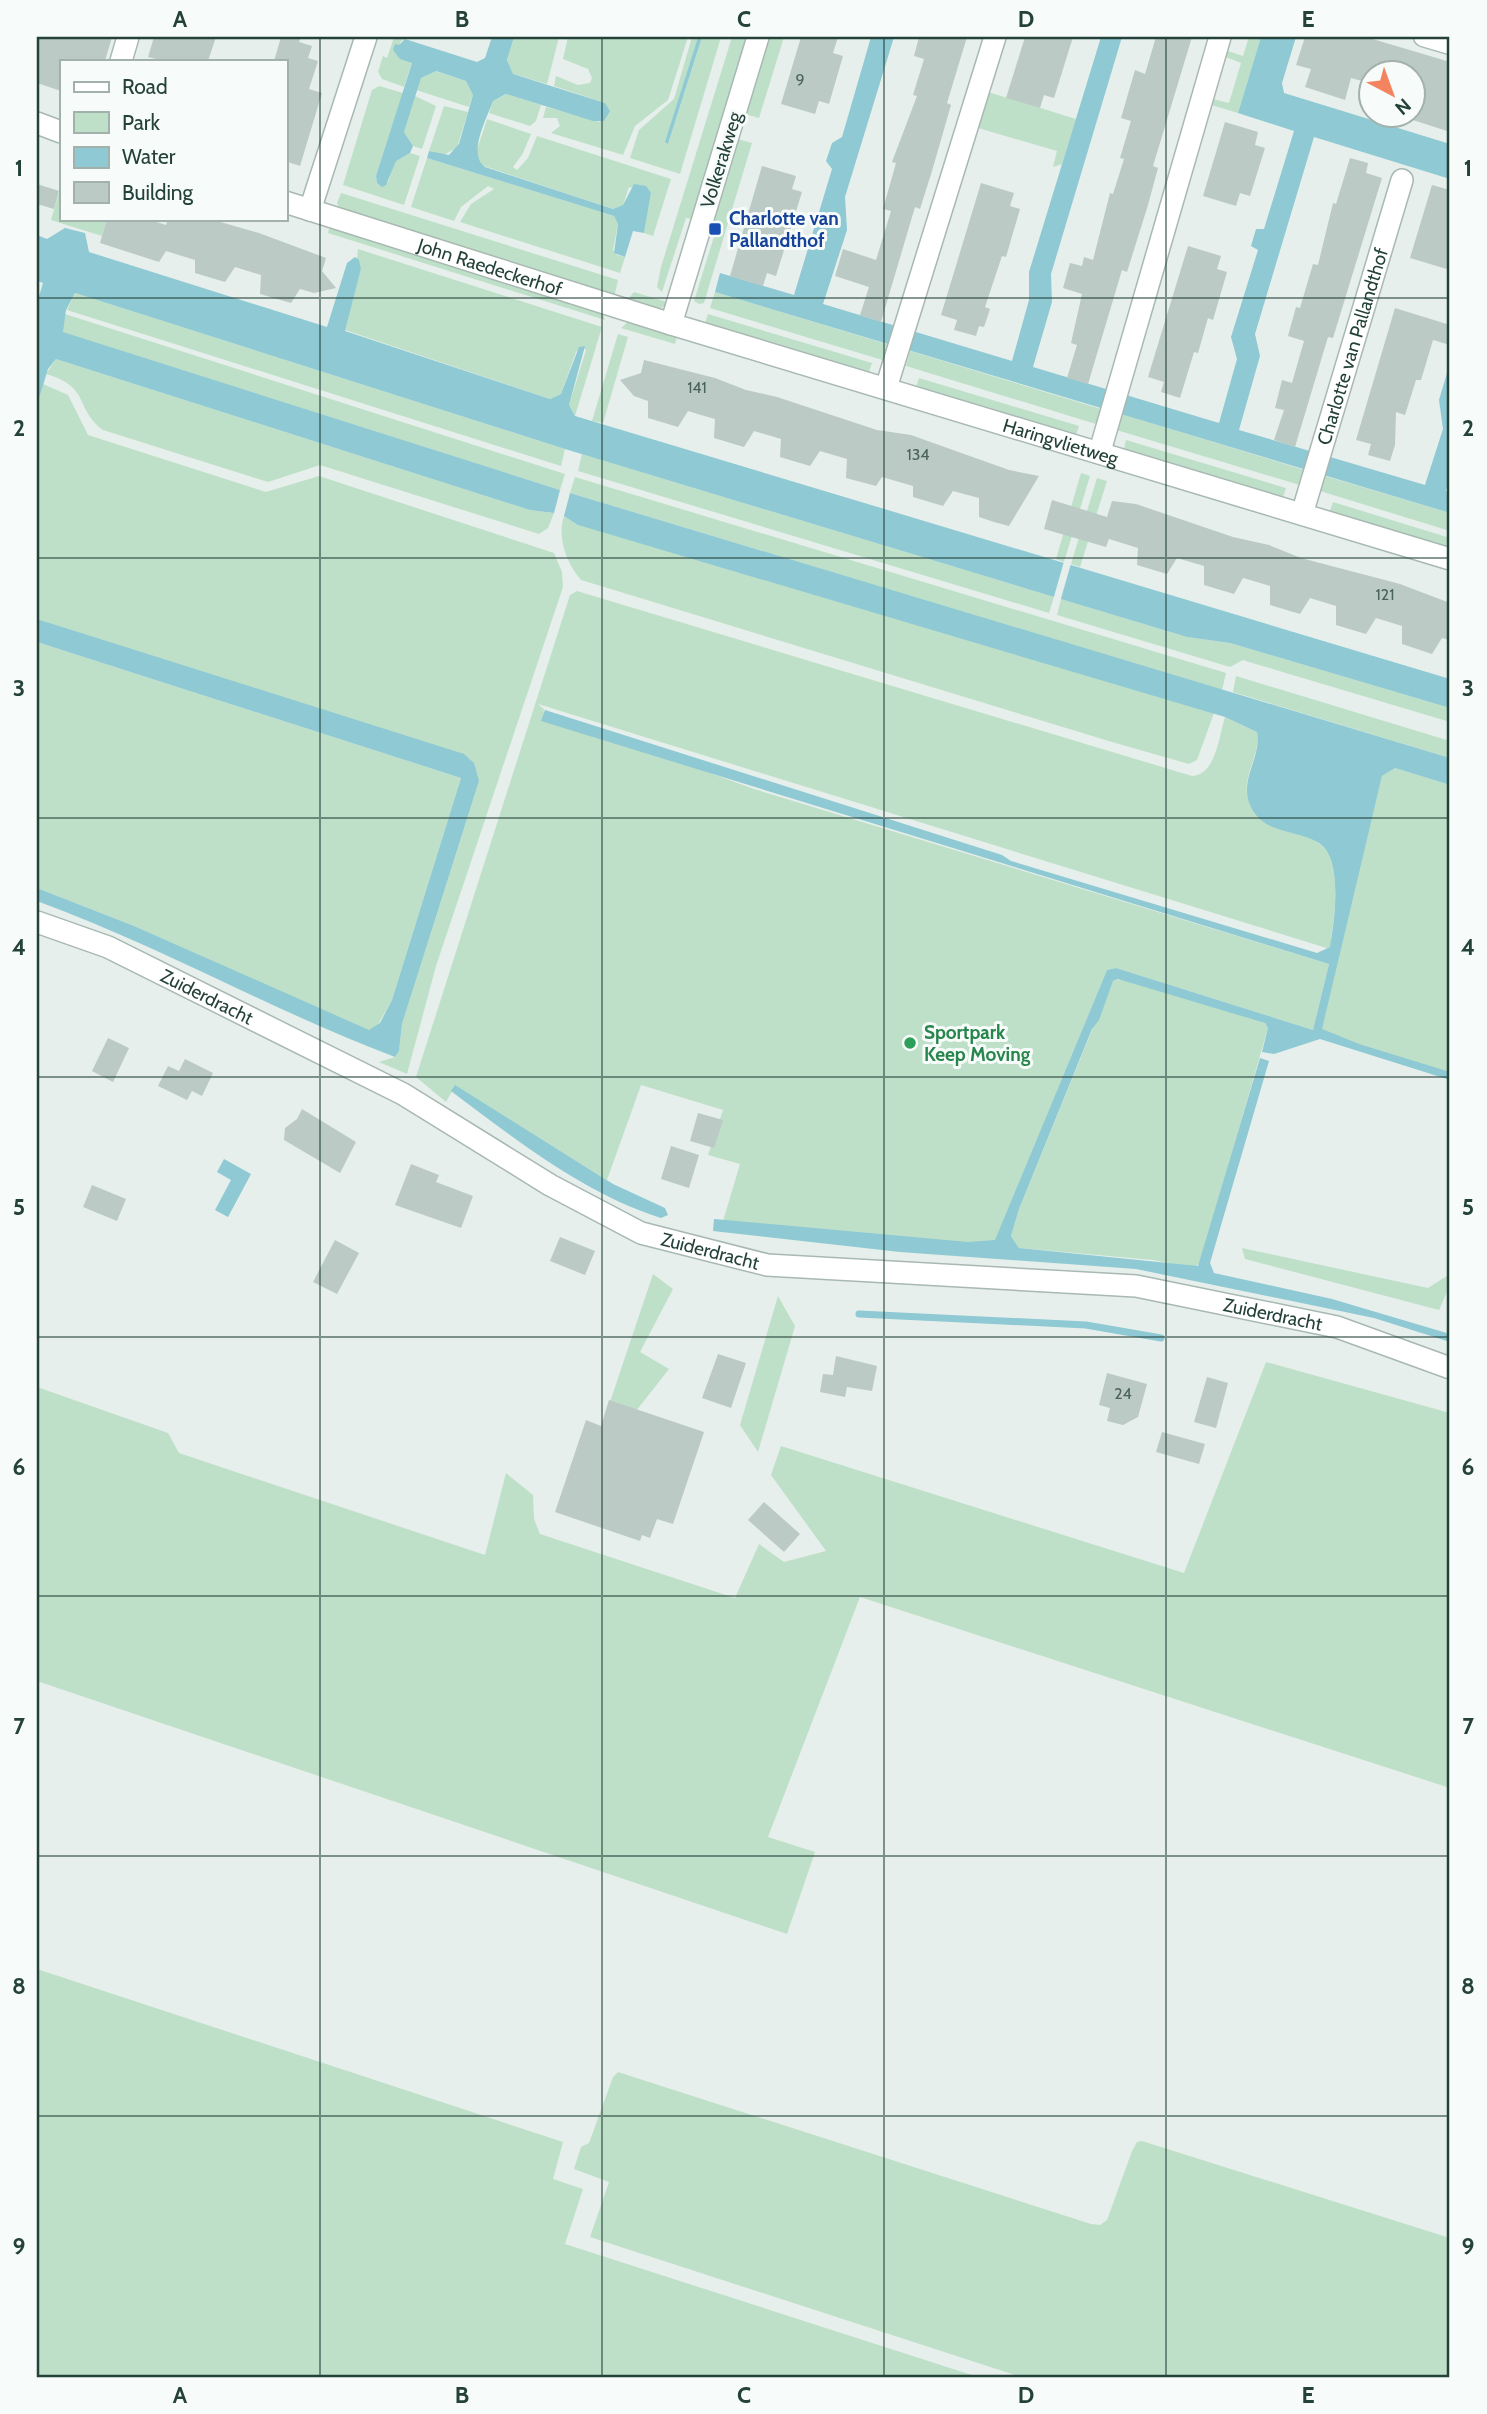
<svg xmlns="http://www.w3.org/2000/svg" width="1487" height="2414" font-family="Cabin,sans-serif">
	<rect width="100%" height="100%" fill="#e6efeb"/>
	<!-- green -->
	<g fill="#bfe0c8">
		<polygon points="394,37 405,39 401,41 397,52 412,62 404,87 382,79 378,72 383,56 387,58"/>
		<polygon points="514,37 559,37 547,84 513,74 507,60"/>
		<polygon points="568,37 688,37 668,100 635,126 623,155 551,133 560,126 557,118 543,118 546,107 600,122 605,103 554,86 556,76 578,85 590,83 592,78 588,69 563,59"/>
		<polygon points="692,37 698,37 666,141 668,144 702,37 721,37 680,174 630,158 639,130 674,99"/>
		<polygon points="732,37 747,37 692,219 686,218 662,292 657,287 661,267"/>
		<polygon points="769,37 784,37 759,118 745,114"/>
		<polygon points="1249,37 1261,37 1238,113 1211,105 1213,99 1229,103 1241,63 1226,57 1228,51 1243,56"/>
		<polygon points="435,71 466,81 473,95 469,107 416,90 421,78"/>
		<polygon points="379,86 403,93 376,176 377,183 388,182 395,161 410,153 420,156 404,205 343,185 372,90"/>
		<polygon points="988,92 1076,119 1062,164 1053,167 1057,151 978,128"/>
		<polygon points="507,94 541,105 536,121 530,126 489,113 493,101"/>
		<polygon points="415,96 436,106 422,149 413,146 404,132"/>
		<polygon points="444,106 468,112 457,148 443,155 429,151"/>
		<polygon points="487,119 531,134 523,153 513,167 517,170 528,158 537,136 671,179 653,236 644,233 651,193 629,187 623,205 613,209 481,165 476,153"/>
		<polygon points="738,139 752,143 704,303 699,304 694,301 717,227 712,225"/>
		<polygon points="427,158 614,216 618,224 613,250 617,255 625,257 620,273 460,222 471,204 494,189 488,186 461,207 454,221 411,207"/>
		<polygon points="61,186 61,219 107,219 102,236 51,220"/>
		<polygon points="341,193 618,280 614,298 341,211 337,203"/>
		<polygon points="330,225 602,311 605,320 328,233"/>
		<polygon points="358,249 602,327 575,416 569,405 586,350 582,346 576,352 561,394 550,399 345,330 361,269 357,258"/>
		<polygon points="634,292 667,302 666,306 652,311 631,302 630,297"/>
		<polygon points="715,292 893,346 889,362 710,308"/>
		<polygon points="75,293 565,449 561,466 67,310"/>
		<polygon points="65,314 565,474 560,490 62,332"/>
		<polygon points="708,314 872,363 869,372 705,323"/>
		<polygon points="629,321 677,336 675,344 621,328"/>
		<polygon points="618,334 628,337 603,423 592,421"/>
		<polygon points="910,351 1101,409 1096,424 906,366"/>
		<path d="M 56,359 L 530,510 L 554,513 L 548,528 L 539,534 L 320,465 L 268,482 L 103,430 C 74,408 91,387 46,374 Z"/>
		<polygon points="919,378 1079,426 1076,435 916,387"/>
		<polygon points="43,384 68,395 88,435 266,492 319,476 554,553 562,572 563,587 436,966 407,1074 379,1062 395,1057 399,1051 402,1024 479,781 470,759 37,619 37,405"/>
		<polygon points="1118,413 1308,471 1303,486 1113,429"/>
		<polygon points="1126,440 1286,488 1283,497 1124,449"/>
		<polygon points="582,454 1054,597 1049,613 578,471"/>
		<polygon points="1081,473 1090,476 1064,562 1056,559"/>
		<polygon points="1325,476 1450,513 1450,531 1320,491"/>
		<polygon points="575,477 1226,673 1222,690 570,493"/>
		<polygon points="1097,478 1107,481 1080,567 1071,564"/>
		<polygon points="1333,502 1450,538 1450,548 1330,511"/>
		<path d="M 564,516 L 579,525 L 1214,713 L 1197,760 L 1189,764 L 1112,742 L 581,580 C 566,563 557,537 564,516 Z"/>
		<path d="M 577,591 L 1192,776 C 1216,775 1219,736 1225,717 L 1257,732 C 1262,756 1237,780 1251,806 C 1267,835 1296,828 1320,844 C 1342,859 1335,916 1331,938 L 1340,948 L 1382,776 L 1395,768 L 1450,785 L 1450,1074 L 1315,1031 L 1333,950 L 538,704 L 545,710 L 543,712 L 754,789 L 1329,964 L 1313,1030 L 1116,968 L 1107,970 L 996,1239 L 995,1249 L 721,1228 L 740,1164 L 708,1155 L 723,1110 L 641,1085 L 607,1180 L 455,1086 L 446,1102 L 416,1077 L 570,595 Z"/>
		<polygon points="1061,599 1187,637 1230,643 1450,708 1450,722 1249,662 1243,660 1230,667 1057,615"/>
		<polygon points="37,642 461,778 392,1000 376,1028 368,1030 355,1025 134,926 37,888"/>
		<polygon points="1236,676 1450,741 1450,758 1233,692"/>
		<polygon points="1124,978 1265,1023 1268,1028 1200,1263 1194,1268 1153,1260 1019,1248 1011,1236 1019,1209 1110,986 1113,981"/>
		<polygon points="1242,1248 1428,1288 1450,1274 1450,1285 1439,1310 1245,1259"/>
		<polygon points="653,1274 673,1289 640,1352 669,1369 636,1411 610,1402"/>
		<polygon points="778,1296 795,1326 758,1452 740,1425"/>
		<polygon points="1266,1362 1450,1413 1450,1788 860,1597 768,1837 815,1852 787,1934 37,1681 37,1387 168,1433 179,1453 485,1555 506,1473 533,1495 534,1519 540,1534 735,1598 759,1544 784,1562 826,1551 771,1475 781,1446 1184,1573"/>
		<polygon points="37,1969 563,2142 553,2179 583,2189 565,2244 978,2377 37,2377"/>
		<polygon points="618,2072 1091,2224 1100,2225 1107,2220 1132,2151 1137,2142 1142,2141 1450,2238 1450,2377 1021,2377 590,2237 609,2182 574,2169 581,2147 589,2143 613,2077"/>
	</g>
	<!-- water -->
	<g fill="#8ec9d4">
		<path d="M 492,37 L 514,37 L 507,60 L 513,74 L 605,103 L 610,111 L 604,121 L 593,121 L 506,94 L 493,101 C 487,118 467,154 485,167 L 613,209 L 623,205 L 634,184 L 646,186 L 651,193 L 644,233 L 633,231 L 625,257 L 614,253 L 618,224 L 614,216 L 427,158 L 429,151 L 449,155 L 459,144 L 473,95 L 466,81 L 436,71 L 421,78 L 404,132 L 413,146 L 410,153 L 396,161 L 386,185 L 382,187 L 377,183 L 376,176 L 412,63 L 400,59 L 393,50 L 395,44 L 399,45 L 405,39 L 477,62 L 485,58 Z"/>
		<polygon points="698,37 702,37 668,144 665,142"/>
		<polygon points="871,37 894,37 845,197 847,230 823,304 1012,361 1029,300 1029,272 1101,37 1122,37 1051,274 1052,302 1033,367 1219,423 1237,359 1231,337 1258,250 1251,246 1256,229 1264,229 1294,131 1238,113 1261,37 1296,37 1282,83 1284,93 1450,144 1450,179 1314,137 1255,334 1260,356 1239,430 1425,485 1443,429 1439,400 1450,363 1450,478 1446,491 1450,493 1450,513 715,292 720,273 794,295 832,169 826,161 832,143 842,137"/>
		<polygon points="65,228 85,233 89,252 327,327 347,263 355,257 359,260 361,269 345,331 550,399 561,394 579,347 585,346 569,405 575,416 1450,679 1450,708 1230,643 1187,637 1054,597 565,449 75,293 66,310 63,332 560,490 554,513 530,510 56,359 48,369 37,405 37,303 43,283 37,281 37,235 47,239"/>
		<path d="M 570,493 L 1450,758 L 1450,785 L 1395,768 L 1382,776 L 1322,1029 L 1359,1044 L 1450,1072 L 1450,1080 L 1320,1039 L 1274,1054 L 1262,1052 L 1268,1028 L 1265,1023 L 1118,979 L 1113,981 L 1099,1020 L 1092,1029 L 1019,1209 L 1011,1236 L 1019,1248 L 1198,1266 L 1260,1058 L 1269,1061 L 1210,1263 L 1214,1273 L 1332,1299 L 1450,1334 L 1450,1342 L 1374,1318 L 1136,1269 L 900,1252 L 713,1231 L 714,1219 L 968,1242 L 995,1240 L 1107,970 L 1116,968 L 1313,1030 L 1329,964 L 541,721 L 545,710 L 1002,855 L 1011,861 L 1317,953 L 1330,947 C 1334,923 1344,859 1319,843 C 1296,829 1263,835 1250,805 C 1239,779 1262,757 1257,732 L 1225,717 L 578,525 L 564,516 Z"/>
		<path d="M 37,619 L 464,754 L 474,763 L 479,781 L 402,1024 L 399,1051 L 395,1057 C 273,1011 160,946 37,901 L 37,888 L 134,926 L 369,1030 L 380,1023 L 392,1000 L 461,778 L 37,642 Z"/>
		<path d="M 455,1085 L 613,1184 L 665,1208 L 668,1215 L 661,1218 C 584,1194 515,1139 451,1091 Z"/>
		<polygon points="224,1159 251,1174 228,1217 215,1210 231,1180 217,1172"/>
	</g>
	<!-- pier -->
	<polygon fill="#e6efeb" points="1065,558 1072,560 1060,602 1053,600"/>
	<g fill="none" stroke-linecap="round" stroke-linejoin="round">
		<!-- stream -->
		<polyline stroke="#8ec9d4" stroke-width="7" points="859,1314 1086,1325 1161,1338"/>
	</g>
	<!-- building -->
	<g fill="#bbcac4">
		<polygon points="37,37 112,37 105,61 61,61 61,91 37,83"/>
		<polygon points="154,37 216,37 208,61 165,61 148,57"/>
		<polygon points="281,37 301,37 299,42 312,46 308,58 318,61 309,89 322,93 300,166 285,161 285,61 274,61"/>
		<polygon points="801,37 838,37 833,53 843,56 829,104 819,101 815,114 781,104"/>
		<polygon points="919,37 967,37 947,103 951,105 932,171 920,209 915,207 881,322 860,315 869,287 835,276 843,249 876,260 891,211 883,209 896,163 892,162 917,96 913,95 924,59 914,56"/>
		<polygon points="1025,37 1073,37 1054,98 1044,95 1040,108 1006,98"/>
		<polygon points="1156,37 1192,37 1153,166 1158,168 1148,205 1127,272 1122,270 1088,384 1067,378 1077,345 1071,343 1082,294 1063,288 1070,263 1082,266 1084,257 1093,260 1110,193 1113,194 1124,159 1120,158 1131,121 1121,118 1135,70 1145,74"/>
		<polygon points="1305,37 1366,37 1450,62 1450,132 1413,120 1413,74 1369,74 1366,82 1351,78 1345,100 1305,87 1311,69 1296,65"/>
		<polygon points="1225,122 1258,132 1255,145 1265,148 1250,196 1240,193 1236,206 1203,196"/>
		<polygon points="1350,158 1368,163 1366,173 1382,178 1333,338 1328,337 1295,447 1274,440 1284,410 1275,408 1282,380 1292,383 1304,341 1288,336 1296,307 1300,308 1313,264 1318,265 1333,203 1336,204"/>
		<polygon points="762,166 796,176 792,189 802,192 776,276 767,273 763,286 730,276"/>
		<polygon points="981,183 1014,193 1010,206 1020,209 1006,257 1002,256 985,307 990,309 984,327 979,326 976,336 954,330 957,320 941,315"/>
		<polygon points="37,184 59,191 54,209 37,204"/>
		<polygon points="1432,185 1450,190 1450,270 1410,258"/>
		<polygon points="107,219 147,219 166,225 168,219 210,219 259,233 326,258 322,271 336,288 314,293 300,289 291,303 260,294 261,275 235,267 225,282 195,273 195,260 166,251 159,262 100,243"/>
		<polygon points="1188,246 1221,256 1217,269 1227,272 1213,320 1208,318 1198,353 1194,352 1180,398 1161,392 1164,382 1148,377"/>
		<polygon points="1395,308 1450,325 1450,345 1433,340 1421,380 1416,380 1405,415 1396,412 1395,445 1390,461 1368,455 1371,444 1356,440"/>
		<polygon points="644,360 715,378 746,390 777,397 877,430 911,435 1009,470 1039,476 1009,526 994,522 979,517 979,498 953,491 943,506 913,497 913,486 882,477 876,486 846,478 847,459 820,451 810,466 780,457 781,439 754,431 744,447 714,438 715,419 701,415 688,411 678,427 648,418 648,401 634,396 620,380 641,373"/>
		<polygon points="1052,500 1107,517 1112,501 1136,504 1233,537 1269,545 1301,558 1400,584 1450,603 1450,640 1442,638 1432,654 1402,644 1402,626 1376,618 1366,634 1336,625 1336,606 1310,598 1300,614 1270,605 1270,586 1257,582 1243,578 1234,594 1204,585 1204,566 1177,558 1167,574 1137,565 1138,548 1109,539 1106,547 1044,529"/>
		<polygon points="108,1038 129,1048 113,1082 92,1071"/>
		<polygon points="185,1059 213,1073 202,1096 192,1091 187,1100 158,1086 168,1066 179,1071"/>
		<polygon points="302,1109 356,1142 340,1173 284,1140 285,1128 297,1119"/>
		<polygon points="698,1113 723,1120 714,1148 690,1141"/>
		<polygon points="671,1146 699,1155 689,1188 661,1179"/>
		<polygon points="411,1164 439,1175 436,1182 473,1196 461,1228 395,1205"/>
		<polygon points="92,1185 126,1199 117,1221 83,1207"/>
		<polygon points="560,1237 595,1251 585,1275 550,1261"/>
		<polygon points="335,1240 359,1253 337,1294 313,1282"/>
		<polygon points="718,1354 746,1363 731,1408 702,1398"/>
		<polygon points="836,1356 877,1366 872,1391 847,1387 845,1397 820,1392 823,1374 833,1375"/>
		<polygon points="1107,1373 1147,1384 1138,1417 1123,1425 1107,1421 1110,1408 1099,1405"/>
		<polygon points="1207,1377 1228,1383 1216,1428 1194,1422"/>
		<polygon points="609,1400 704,1432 673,1524 657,1519 650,1538 642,1535 640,1541 555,1512 586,1420 601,1426"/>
		<polygon points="1162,1432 1205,1444 1199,1464 1156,1452"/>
		<polygon points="764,1502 800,1534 784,1552 748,1520"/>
	</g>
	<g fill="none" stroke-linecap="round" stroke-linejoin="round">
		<!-- pedestrian casing -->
		<g stroke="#a8b8b2" stroke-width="21">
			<polyline id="pedestrian" points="1423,37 1450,45"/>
		</g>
		<!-- minor casing -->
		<g stroke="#a8b8b2" stroke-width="24">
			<g id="minor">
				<polyline points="121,61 128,37"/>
				<polyline points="37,123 61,132"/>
				<path id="s1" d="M 285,202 L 671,324"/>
				<polyline points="310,210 366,37"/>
				<polyline points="886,388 995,37"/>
				<polyline points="1100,451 1220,37"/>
				<path id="s2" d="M 1302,514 L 1402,180"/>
			</g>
		</g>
		<!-- tertiary casing -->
		<g stroke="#a8b8b2" stroke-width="24">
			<g id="tertiary">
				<path id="s3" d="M 758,37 L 671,324 L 1450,559"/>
				<path id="s4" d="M 37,922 L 108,947 L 403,1094 L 550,1185 L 641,1233 L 767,1265 L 1136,1286 L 1337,1327 L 1450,1368"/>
			</g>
		</g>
		<!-- pedestrian -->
		<use href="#pedestrian" stroke="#fff" stroke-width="18"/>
		<!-- minor -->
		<use href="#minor" stroke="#fff" stroke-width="21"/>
		<!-- tertiary -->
		<use href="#tertiary" stroke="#fff" stroke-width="21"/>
	</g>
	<!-- grid -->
	<path fill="none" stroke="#24423a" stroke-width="2" stroke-opacity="0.55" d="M 320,37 L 320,2377M 602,37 L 602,2377M 884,37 L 884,2377M 1166,37 L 1166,2377M 37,298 L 1450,298M 37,558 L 1450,558M 37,818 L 1450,818M 37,1077 L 1450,1077M 37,1337 L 1450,1337M 37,1596 L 1450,1596M 37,1856 L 1450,1856M 37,2116 L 1450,2116"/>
	<!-- markers -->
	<rect fill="#1a4fb4" stroke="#f7fbf9" stroke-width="2.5" x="708" y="222" width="14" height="14" rx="3.5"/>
	<circle fill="#2e9e5b" stroke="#f7fbf9" stroke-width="2.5" cx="910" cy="1043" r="7"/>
	<g text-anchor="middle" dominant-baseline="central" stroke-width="6" stroke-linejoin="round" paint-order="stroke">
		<!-- number labels -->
		<g font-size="16" fill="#4a645c">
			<text x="800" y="79">9</text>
			<text x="697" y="387">141</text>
			<text x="918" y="454">134</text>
			<text x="1385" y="594">121</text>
			<text x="1123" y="1393">24</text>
		</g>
		<!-- street labels -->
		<g font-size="19" fill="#24423a" stroke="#f7fbf9">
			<text transform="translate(721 160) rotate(-73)">Volkerakweg</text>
			<text stroke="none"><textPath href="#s1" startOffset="215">John Raedeckerhof</textPath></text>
			<text stroke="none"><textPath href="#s2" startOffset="175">Charlotte van Pallandthof</textPath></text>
			<text stroke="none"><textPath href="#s3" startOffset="707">Haringvlietweg</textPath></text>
			<text stroke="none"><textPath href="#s4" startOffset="186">Zuiderdracht</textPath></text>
			<text stroke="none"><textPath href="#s4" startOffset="752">Zuiderdracht</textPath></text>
			<text stroke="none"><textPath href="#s4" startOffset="1320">Zuiderdracht</textPath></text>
		</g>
		<!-- transit labels -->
		<g font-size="19" font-weight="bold" fill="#164399" stroke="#f7fbf9" text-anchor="start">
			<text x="729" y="218">Charlotte van<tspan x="729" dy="22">Pallandthof</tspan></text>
		</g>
		<!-- leisure labels -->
		<g font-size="19" font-weight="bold" fill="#27864d" stroke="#f7fbf9" text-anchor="start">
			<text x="924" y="1032">Sportpark<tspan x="924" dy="22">Keep Moving</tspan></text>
		</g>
	</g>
	<!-- border -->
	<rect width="1487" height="2414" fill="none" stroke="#f7fbf9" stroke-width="77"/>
	<!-- legend -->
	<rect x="60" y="60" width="228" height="161" fill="#f7fbf9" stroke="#a3b1ad" stroke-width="2"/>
	<rect x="74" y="82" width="35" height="10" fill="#ffffff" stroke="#a3b1ad" stroke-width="2"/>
	<text x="122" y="94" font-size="21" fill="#24423a">Road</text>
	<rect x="74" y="112" width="35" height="21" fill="#bfe0c8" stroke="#a3b1ad" stroke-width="2"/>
	<text x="122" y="130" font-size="21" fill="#24423a">Park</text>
	<rect x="74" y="147" width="35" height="21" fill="#8ec9d4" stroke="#a3b1ad" stroke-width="2"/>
	<text x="122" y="164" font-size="21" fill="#24423a">Water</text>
	<rect x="74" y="182" width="35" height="21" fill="#bbcac4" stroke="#a3b1ad" stroke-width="2"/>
	<text x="122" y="200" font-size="21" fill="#24423a">Building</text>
	<!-- north arrow -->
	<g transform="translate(1392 94) rotate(139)"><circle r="33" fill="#f7fbf9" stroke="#a3b1ad" stroke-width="2"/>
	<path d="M0-5L12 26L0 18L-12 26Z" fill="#f4845f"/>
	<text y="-10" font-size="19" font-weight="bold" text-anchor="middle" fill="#24423a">N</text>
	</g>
	<rect x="38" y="38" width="1410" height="2338" fill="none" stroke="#24423a" stroke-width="2.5"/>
	<g font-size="23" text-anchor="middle" font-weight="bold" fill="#24423a">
		<text x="180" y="27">A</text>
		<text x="462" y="27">B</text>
		<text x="744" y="27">C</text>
		<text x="1026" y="27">D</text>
		<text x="1308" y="27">E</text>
		<text x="19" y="176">1</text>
		<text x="1468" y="176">1</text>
		<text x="19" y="436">2</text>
		<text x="1468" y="436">2</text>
		<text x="19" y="696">3</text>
		<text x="1468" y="696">3</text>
		<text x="19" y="955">4</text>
		<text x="1468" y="955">4</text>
		<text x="19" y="1215">5</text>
		<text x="1468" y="1215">5</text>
		<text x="19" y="1475">6</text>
		<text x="1468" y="1475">6</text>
		<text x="19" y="1734">7</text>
		<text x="1468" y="1734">7</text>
		<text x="19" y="1994">8</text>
		<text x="1468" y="1994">8</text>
		<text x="19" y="2254">9</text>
		<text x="1468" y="2254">9</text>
		<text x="180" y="2403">A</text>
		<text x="462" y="2403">B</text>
		<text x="744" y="2403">C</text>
		<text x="1026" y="2403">D</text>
		<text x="1308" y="2403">E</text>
	</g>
</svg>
